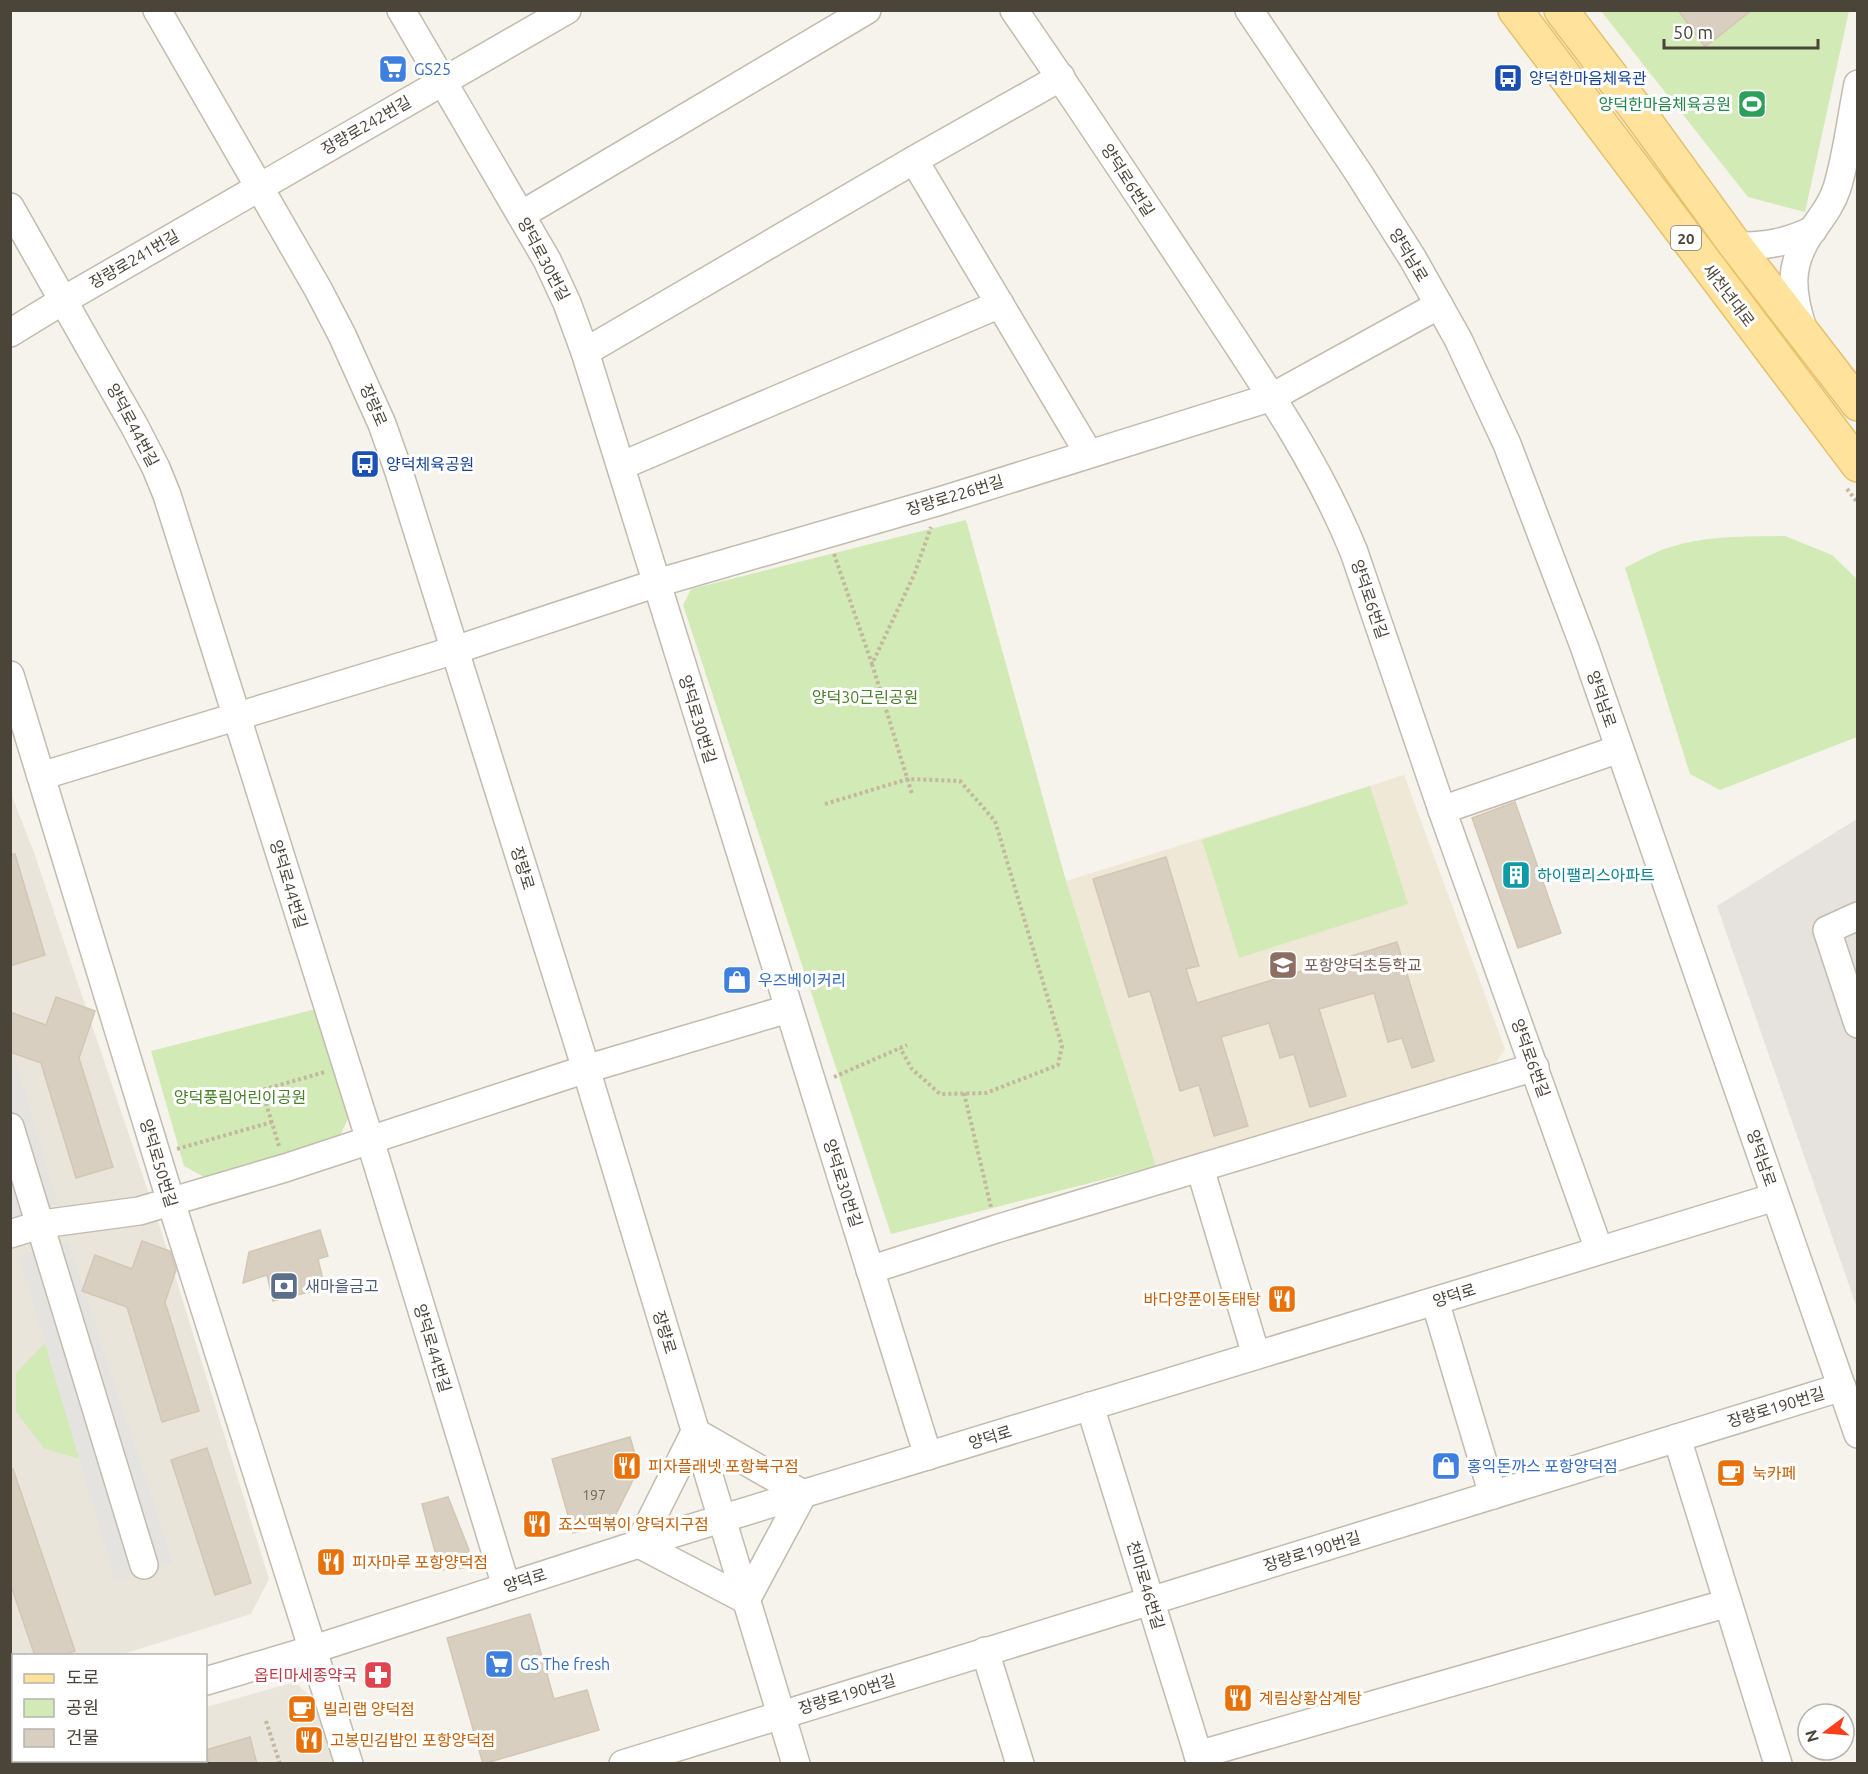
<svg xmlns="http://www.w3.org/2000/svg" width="1868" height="1774" font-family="Ubuntu,'Noto Sans KR',sans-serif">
	<rect width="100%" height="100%" fill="#f6f3ec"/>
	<!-- residential -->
	<g fill="#eae5da">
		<polygon points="10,791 33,850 159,1224 269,1579 251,1614 120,1655 14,1656 13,1690 11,1690"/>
		<polygon points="295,1682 316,1702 335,1763 11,1764 17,1760 206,1760 206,1707"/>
	</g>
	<!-- industrial -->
	<polygon fill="#e6e2dd" points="1857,819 1857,1308 1717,906"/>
	<!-- education -->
	<polygon fill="#efe8d6" points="1404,775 1505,1049 1494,1066 1156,1166 1066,881"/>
	<!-- green -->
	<g fill="#d2eab5">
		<polygon points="1601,11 1849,11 1805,212 1748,197"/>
		<polygon points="966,520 1066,881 1156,1166 891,1234 683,605 691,589"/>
		<path d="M 1785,536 L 1832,555 L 1857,579 L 1857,737 L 1720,790 L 1690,774 L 1625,568 C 1635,563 1645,557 1655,553 C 1695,535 1742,537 1785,536 Z"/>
		<polygon points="1370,786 1408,904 1239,958 1202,840"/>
		<polygon points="316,1009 349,1116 340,1136 206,1178 184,1166 151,1051"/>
		<polygon points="46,1342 80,1459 45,1449 16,1412 16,1373"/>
	</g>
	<!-- parking -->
	<g fill="#e5e3e0">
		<polygon points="10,1042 58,1204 12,1220 10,1217"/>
		<polygon points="68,1241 173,1562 115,1580 19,1256"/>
	</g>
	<!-- building -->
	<g fill="#d8cfc1" stroke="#d3c7b4" stroke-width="1.5">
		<polygon points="1678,10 1752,10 1705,47"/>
		<polygon points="1515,802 1561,933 1518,948 1472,818"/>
		<polygon points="10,854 15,854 45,955 10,966"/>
		<polygon points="1166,857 1199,966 1186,969 1197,1003 1397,942 1434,1061 1412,1068 1402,1038 1388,1042 1374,993 1319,1009 1346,1096 1310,1107 1294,1054 1280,1058 1269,1023 1221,1037 1248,1126 1214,1136 1199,1085 1180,1091 1150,991 1129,997 1093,879"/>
		<polygon points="56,997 95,1011 79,1058 113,1167 76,1178 41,1063 10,1052 10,1012 46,1025"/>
		<polygon points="320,1230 328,1256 318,1259 325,1288 273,1301 267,1275 243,1283 249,1252"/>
		<polygon points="142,1241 170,1251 176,1270 165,1302 199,1411 162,1422 127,1307 82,1291 95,1255 132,1269"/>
		<polygon points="630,1437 639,1468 612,1522 573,1533 552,1459"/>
		<polygon points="207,1448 251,1583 215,1595 171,1460"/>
		<polygon points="13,1469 75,1651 60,1656 35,1656 10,1583 10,1470"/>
		<polygon points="448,1497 469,1550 464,1568 440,1570 422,1504"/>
		<polygon points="530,1614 554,1699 587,1690 599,1730 483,1764 447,1638"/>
		<polygon points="250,1737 257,1764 209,1764 206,1750"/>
	</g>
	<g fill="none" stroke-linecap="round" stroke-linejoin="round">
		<!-- minor casing -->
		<g stroke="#c2bbae" stroke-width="30">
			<g id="minor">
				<polyline points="157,10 318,289 342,335 382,424 399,472 586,1069 796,1764"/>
				<polyline points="401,10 547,260 567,303 585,352 928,1456"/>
				<path d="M 1014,10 C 1077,101 1138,194 1199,286 C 1255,372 1315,456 1354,552 L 1442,810 L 1599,1250"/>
				<polyline points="1249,10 1358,172 1413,259 1458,339 1507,444 1584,646 1858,1434"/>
				<polyline points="914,160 1089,454"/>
				<polyline points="10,207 135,427 156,468 167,495 370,1140 506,1586"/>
				<polyline points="521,215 867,10"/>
				<path d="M 1736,246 C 1766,246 1786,243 1813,230"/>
				<path d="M 1803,329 C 1791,292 1788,265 1811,232 C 1821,218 1831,206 1837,188 C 1847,155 1851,118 1858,84"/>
				<polyline points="10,333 64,300 567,10"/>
				<polyline points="585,352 914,160 1061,77"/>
				<polyline points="621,466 1000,304"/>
				<polyline points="10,675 171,1202 349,1764"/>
				<polyline points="41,776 455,650 657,583 940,501 1272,397 1439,305"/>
				<polyline points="1442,810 1619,749"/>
				<polyline points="1858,916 1827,930 1858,1024"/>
				<polyline points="10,1127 144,1565"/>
				<polyline points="1200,1168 1256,1355"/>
				<polyline points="10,1234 42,1224 139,1211 285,1168 586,1069 788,1009"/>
				<polyline points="870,1270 996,1229 1535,1067"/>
				<polyline points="1435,1301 1493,1495"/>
				<polyline points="1090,1406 1201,1764"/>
				<polygon points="695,1432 803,1494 746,1600 639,1544"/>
				<polyline points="1677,1438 1778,1764"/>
				<polyline points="985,1651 1020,1764"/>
				<polyline points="206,1681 314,1649 639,1544 1775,1197"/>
				<polyline points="10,1740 14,1739"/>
				<polyline points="1198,1755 1728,1603"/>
				<polyline points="623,1764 1842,1387"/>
			</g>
		</g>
		<!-- major casing -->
		<g stroke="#e6c16a" stroke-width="36">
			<g id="major">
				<polyline points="1515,10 1858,465"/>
				<polyline points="1561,10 1640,114 1736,246 1858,404"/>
			</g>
		</g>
		<!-- path -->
		<g stroke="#c4b79f" stroke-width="4" stroke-dasharray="3 3" stroke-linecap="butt">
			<polyline points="1847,489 1858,503"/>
			<polyline points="834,554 872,664 914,575 931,527"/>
			<polyline points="872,664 912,794"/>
			<polyline points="825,804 908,779 960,781 995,821 1062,1046 1058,1065 986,1093 940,1094 912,1069 900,1048"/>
			<polyline points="834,1077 907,1045"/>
			<polyline points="964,1093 991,1207"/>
			<polyline points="279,1146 262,1090 325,1072"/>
			<polyline points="177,1149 272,1122"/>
			<polyline points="266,1721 280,1764"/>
		</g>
		<!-- minor -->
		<use href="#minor" stroke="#fff" stroke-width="27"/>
		<!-- major -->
		<use href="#major" stroke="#ffe39c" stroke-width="33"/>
	</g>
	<!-- icons -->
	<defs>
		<g id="supermarket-square" transform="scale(1.5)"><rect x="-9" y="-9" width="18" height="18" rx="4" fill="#3f7fe0" stroke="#fff"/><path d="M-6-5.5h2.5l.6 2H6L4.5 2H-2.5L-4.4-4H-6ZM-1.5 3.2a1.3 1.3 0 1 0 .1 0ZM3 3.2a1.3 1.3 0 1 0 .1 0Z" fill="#fff"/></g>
		<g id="bus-square" transform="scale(1.5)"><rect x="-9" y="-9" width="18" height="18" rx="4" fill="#1a4fb4" stroke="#fff"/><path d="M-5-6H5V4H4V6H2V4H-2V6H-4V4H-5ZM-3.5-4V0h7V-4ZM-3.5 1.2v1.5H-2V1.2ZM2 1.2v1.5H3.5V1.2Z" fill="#fff"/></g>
		<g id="stadium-square" transform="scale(1.5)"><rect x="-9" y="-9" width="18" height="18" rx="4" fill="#2e9e5b" stroke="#fff"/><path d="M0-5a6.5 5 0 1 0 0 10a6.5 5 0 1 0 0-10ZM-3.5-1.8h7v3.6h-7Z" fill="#fff"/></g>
		<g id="building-square" transform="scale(1.5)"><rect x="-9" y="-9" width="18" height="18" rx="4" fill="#0f9aa8" stroke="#fff"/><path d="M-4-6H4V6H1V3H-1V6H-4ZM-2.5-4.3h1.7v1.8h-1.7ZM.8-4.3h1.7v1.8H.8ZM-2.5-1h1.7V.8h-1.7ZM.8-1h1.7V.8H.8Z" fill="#fff"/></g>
		<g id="school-square" transform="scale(1.5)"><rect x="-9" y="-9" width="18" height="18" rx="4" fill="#8d6e63" stroke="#fff"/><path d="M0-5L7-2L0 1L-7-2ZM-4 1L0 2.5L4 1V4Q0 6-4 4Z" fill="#fff"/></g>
		<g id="shop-square" transform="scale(1.5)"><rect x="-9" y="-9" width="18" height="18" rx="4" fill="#3f7fe0" stroke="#fff"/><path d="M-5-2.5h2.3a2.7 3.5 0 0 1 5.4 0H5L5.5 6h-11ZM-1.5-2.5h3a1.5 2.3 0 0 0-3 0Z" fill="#fff"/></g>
		<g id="bank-square" transform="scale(1.5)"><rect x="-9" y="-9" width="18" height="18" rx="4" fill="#5c6f8a" stroke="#fff"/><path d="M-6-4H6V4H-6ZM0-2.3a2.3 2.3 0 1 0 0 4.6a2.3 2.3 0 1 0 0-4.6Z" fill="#fff"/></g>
		<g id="restaurant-square" transform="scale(1.5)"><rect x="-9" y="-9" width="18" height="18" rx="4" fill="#e8710a" stroke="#fff"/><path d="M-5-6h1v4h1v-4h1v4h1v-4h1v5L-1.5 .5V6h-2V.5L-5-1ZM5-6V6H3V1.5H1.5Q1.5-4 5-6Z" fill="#fff"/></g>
		<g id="cafe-square" transform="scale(1.5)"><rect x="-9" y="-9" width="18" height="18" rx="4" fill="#e8710a" stroke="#fff"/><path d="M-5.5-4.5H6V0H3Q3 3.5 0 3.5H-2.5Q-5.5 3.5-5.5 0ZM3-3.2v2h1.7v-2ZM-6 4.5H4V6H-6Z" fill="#fff"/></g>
		<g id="pharmacy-square" transform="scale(1.5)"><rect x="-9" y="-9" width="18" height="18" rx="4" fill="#e0444e" stroke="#fff"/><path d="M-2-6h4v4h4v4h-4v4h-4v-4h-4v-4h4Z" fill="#fff"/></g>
	</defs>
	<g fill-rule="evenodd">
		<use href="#supermarket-square" x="393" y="69"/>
		<use href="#bus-square" x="1508" y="78"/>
		<use href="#stadium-square" x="1752" y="104"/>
		<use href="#bus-square" x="365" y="464"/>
		<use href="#building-square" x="1516" y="875"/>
		<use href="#school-square" x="1283" y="965"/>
		<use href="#shop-square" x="737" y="980"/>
		<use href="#bank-square" x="284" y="1286"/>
		<use href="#restaurant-square" x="1282" y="1299"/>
		<use href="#restaurant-square" x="627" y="1466"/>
		<use href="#shop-square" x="1446" y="1466"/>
		<use href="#cafe-square" x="1731" y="1473"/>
		<use href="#restaurant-square" x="537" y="1524"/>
		<use href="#restaurant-square" x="331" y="1562"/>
		<use href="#supermarket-square" x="499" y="1664"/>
		<use href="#pharmacy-square" x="378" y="1675"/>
		<use href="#restaurant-square" x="1238" y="1698"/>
		<use href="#cafe-square" x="302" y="1709"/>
		<use href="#restaurant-square" x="309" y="1740"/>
	</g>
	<g text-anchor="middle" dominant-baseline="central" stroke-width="6" stroke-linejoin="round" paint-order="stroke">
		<!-- number labels -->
		<g font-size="14" fill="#6e675b">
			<text x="594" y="1495">197</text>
		</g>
		<!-- shield labels -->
		<rect fill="#fff" stroke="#817c74" stroke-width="1.5" x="1671" y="226" width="30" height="24" rx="4.5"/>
		<g font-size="15" font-weight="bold" fill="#4b4439">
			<text x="1686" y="238">20</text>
		</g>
		<!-- shop labels -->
		<g font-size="16" fill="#366cbe" stroke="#fff" text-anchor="start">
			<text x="414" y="69">GS25</text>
			<text x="758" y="980">우즈베이커리</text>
			<text x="1467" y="1466">홍익돈까스 포항양덕점</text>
			<text x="520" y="1664">GS The fresh</text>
		</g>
		<!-- transit labels -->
		<g font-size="16" fill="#164399" stroke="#fff" text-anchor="start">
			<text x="1529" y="78">양덕한마음체육관</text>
			<text x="386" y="464">양덕체육공원</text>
		</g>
		<!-- leisure labels -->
		<g font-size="16" fill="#27864d" stroke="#fff" text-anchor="end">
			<text x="1731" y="104">양덕한마음체육공원</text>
		</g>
		<!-- street labels -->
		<g font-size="16" fill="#4b4439" stroke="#fff">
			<text transform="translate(366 125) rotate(-30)">장량로242번길</text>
			<text transform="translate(1128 180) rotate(57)">양덕로6번길</text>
			<text transform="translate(1409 255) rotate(59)">양덕남로</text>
			<text transform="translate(134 259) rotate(-30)">장량로241번길</text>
			<text transform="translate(544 259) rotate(62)">양덕로30번길</text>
			<text transform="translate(1729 295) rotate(53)">새천년대로</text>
			<text transform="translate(374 405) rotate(67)">장량로</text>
			<text transform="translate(133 425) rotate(62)">양덕로44번길</text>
			<text transform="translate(955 495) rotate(-17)">장량로226번길</text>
			<text transform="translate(1370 599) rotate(71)">양덕로6번길</text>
			<text transform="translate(1602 699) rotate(71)">양덕남로</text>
			<text transform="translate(698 719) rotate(73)">양덕로30번길</text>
			<text transform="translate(523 868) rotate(73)">장량로</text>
			<text transform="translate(289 884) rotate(73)">양덕로44번길</text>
			<text transform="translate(1531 1058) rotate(70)">양덕로6번길</text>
			<text transform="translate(1762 1158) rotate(71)">양덕남로</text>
			<text transform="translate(159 1163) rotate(73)">양덕로50번길</text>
			<text transform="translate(843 1183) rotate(72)">양덕로30번길</text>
			<text transform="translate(1454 1295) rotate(-17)">양덕로</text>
			<text transform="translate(665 1332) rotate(73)">장량로</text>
			<text transform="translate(433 1348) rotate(73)">양덕로44번길</text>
			<text transform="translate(1776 1407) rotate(-17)">장량로190번길</text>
			<text transform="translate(990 1437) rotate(-17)">양덕로</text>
			<text transform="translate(1312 1551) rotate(-17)">장량로190번길</text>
			<text transform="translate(525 1580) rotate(-18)">양덕로</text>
			<text transform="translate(1146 1585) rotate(73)">천마로46번길</text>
			<text transform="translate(847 1694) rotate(-17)">장량로190번길</text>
		</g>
		<!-- park labels -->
		<g font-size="16" fill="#4a7f2a" stroke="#fff">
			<text x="865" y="697">양덕30근린공원</text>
			<text x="240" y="1097">양덕풍림어린이공원</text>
		</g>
		<!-- culture labels -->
		<g font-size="16" fill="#0d838f" stroke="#fff" text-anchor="start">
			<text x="1537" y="875">하이팰리스아파트</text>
		</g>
		<!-- education labels -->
		<g font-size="16" fill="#785e54" stroke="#fff" text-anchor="start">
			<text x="1304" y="965">포항양덕초등학교</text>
		</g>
		<!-- service labels -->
		<g font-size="16" fill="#4e5e75" stroke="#fff" text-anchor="start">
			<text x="305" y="1286">새마을금고</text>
		</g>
		<!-- food labels -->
		<g font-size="16" fill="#c56008" stroke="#fff" text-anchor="start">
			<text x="1261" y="1299" text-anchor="end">바다양푼이동태탕</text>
			<text x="648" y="1466">피자플래넷 포항북구점</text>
			<text x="1752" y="1473">눅카페</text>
			<text x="558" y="1524">죠스떡볶이 양덕지구점</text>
			<text x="352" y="1562">피자마루 포항양덕점</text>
			<text x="1259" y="1698">계림상황삼계탕</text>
			<text x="323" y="1709">빌리랩 양덕점</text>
			<text x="330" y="1740">고봉민김밥인 포항양덕점</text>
		</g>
		<!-- health labels -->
		<g font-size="16" fill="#be3a42" stroke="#fff" text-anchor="end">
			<text x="357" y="1675">옵티마세종약국</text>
		</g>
	</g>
	<!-- border -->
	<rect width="1868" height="1774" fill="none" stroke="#4b4439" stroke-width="24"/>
	<!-- legend -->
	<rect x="12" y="1654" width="195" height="108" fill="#ffffff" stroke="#b7b4b0" stroke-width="1.5"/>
	<rect x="24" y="1674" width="30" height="9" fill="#ffe39c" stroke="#b7b4b0" stroke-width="1.5"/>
	<text x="66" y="1684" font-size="18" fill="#4b4439">도로</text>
	<rect x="24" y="1699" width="30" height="18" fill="#d2eab5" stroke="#b7b4b0" stroke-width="1.5"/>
	<text x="66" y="1714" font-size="18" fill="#4b4439">공원</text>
	<rect x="24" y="1729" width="30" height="18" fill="#d8cfc1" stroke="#b7b4b0" stroke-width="1.5"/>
	<text x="66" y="1744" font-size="18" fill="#4b4439">건물</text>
	<!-- north arrow -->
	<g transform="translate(1826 1732) rotate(254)"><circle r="28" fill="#ffffff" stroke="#b7b4b0" stroke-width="1.5"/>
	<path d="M0-4.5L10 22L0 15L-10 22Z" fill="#fc3f1d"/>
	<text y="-9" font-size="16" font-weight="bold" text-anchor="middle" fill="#4b4439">N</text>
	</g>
	<!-- scale -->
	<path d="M1664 39v9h154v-9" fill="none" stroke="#4b4439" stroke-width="3"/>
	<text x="1673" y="39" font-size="18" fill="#4b4439" stroke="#ffffff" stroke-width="4.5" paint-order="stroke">50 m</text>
</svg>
